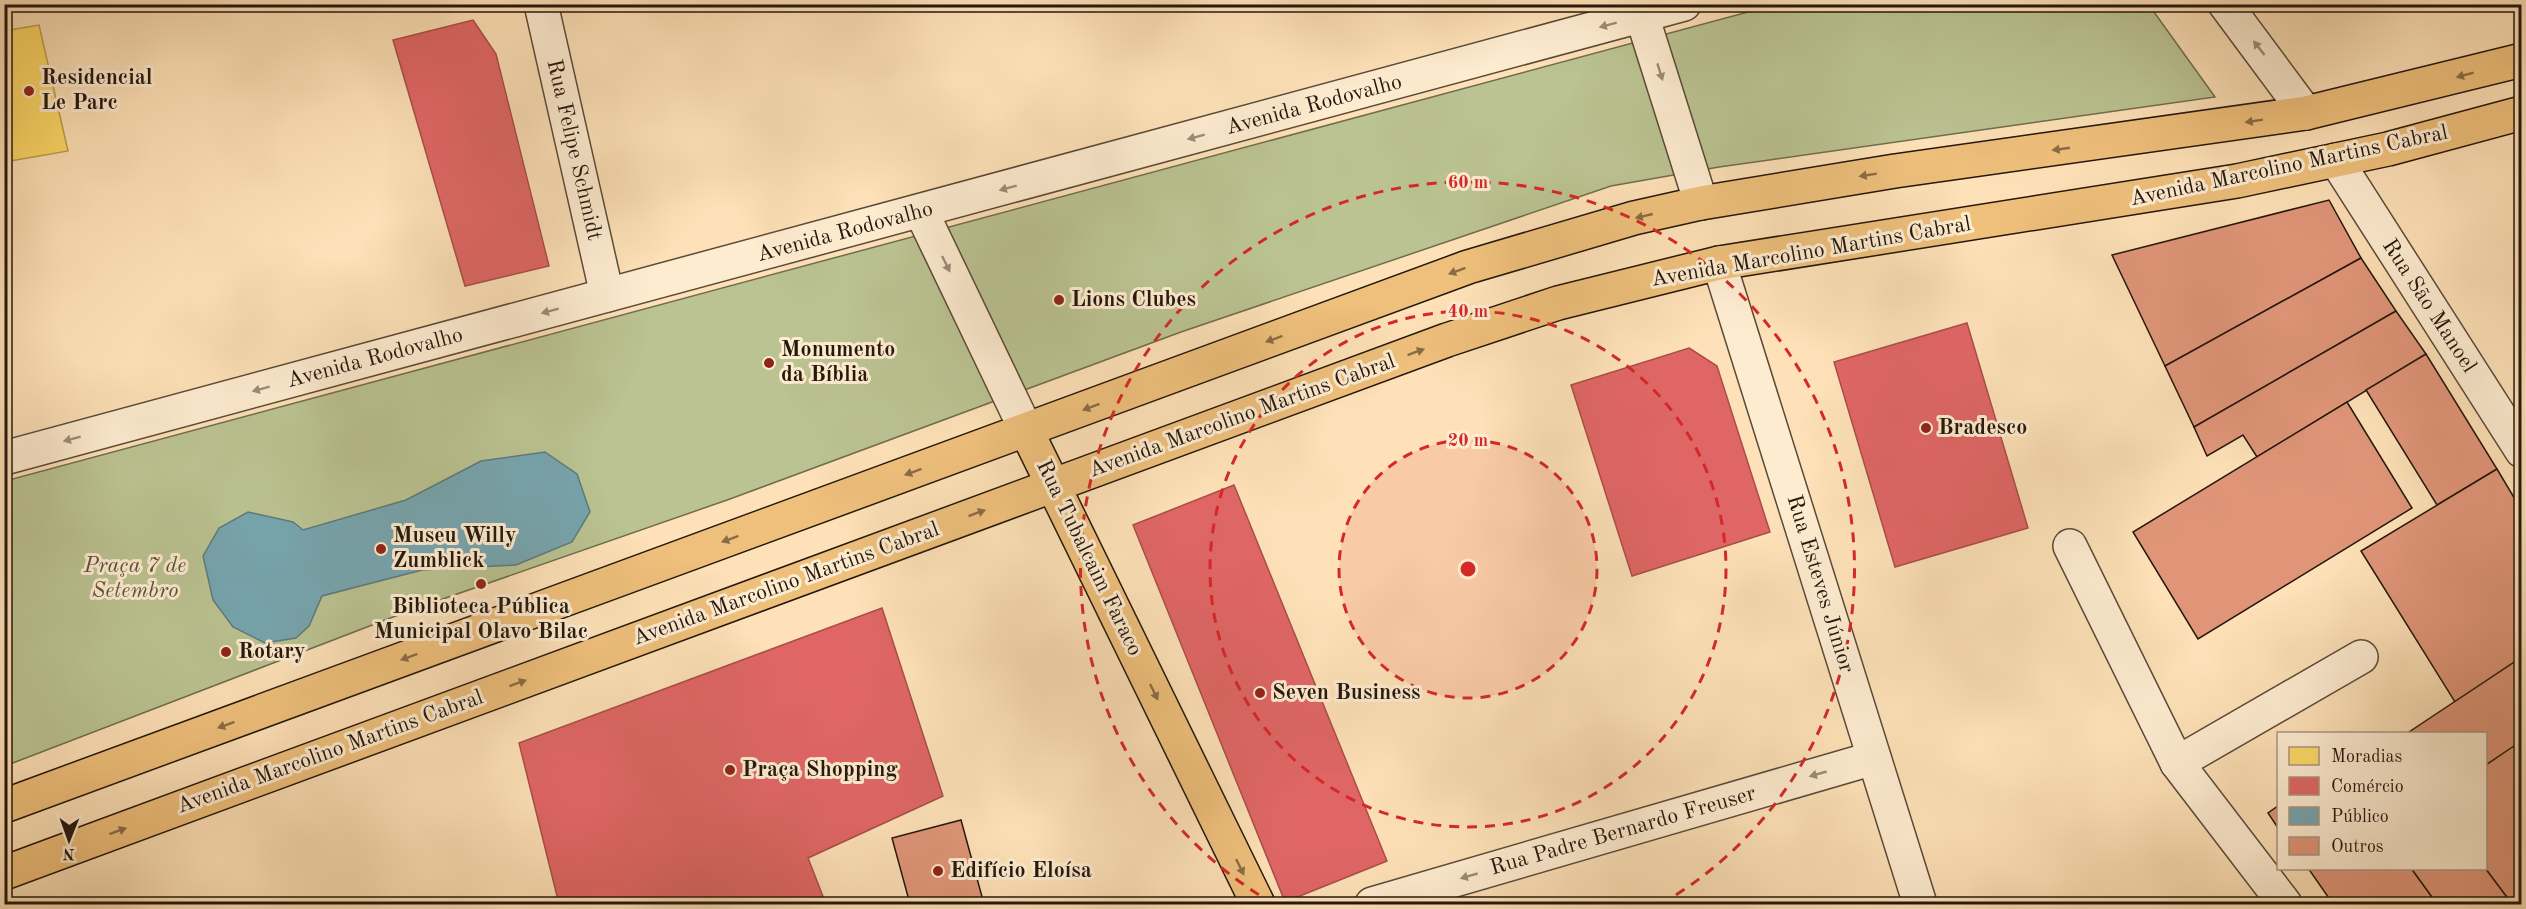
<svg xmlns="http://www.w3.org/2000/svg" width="2526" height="909" font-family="'Old Standard TT',serif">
	<rect width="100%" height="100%" fill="#fee1b8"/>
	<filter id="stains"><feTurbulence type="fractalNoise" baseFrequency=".00333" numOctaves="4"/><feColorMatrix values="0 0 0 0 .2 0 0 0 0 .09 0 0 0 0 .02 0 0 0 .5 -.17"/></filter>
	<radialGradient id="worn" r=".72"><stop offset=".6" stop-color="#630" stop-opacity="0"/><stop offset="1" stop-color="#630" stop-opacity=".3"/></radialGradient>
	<!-- green -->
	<polygon fill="#bbc392" stroke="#706d4f" stroke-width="1.5" points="1774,5 2149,5 2215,97 1719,167 1611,186 1181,332 730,499 414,609 5,766 5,481"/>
	<!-- homes -->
	<polygon fill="#ffd966" stroke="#bd9f4b" stroke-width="1.5" points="39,25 68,151 4,162 4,31"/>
	<!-- shops -->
	<g fill="#e06666" stroke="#a84e4b" stroke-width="1.5">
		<polygon points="473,20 496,54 549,266 465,286 393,40"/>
		<polygon points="1967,323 2028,528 1895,567 1834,362"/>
		<polygon points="1689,348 1717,366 1770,532 1632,576 1571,385"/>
		<polygon points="1234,485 1387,861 1285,902 1133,525"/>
		<polygon points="882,608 943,796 808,858 826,904 559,904 519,743"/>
	</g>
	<!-- public -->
	<polygon fill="#76a5af" stroke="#5d7a7e" stroke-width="1.5" points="545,452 577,474 590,512 572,542 516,565 422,570 322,596 309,626 296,638 265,643 233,627 213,600 203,556 219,528 248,512 293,522 303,530 406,500 481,461"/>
	<!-- building -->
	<g fill="#e09579" stroke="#24170c" stroke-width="1.5">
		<polygon points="2329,200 2361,258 2165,366 2112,255"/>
		<polygon points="2361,258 2396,311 2194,427 2165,366"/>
		<polygon points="2396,311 2426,354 2257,457 2243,435 2207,456 2194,427"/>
		<polygon points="2426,354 2497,469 2437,505 2366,390"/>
		<polygon points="2347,402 2412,508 2198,639 2133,532"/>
		<polygon points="2497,469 2522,511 2522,657 2455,702 2361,551"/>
		<polygon points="2522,657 2522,741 2486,765 2486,734 2406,734"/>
		<polygon points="2522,741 2522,757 2514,746"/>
		<polygon points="2514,746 2522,757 2522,904 2512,904 2485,868 2486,765"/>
		<polygon points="2278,806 2278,828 2268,813"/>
		<polygon points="961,820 984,904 910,904 892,838"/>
		<polygon points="2308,868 2411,868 2437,904 2333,904"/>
		<polygon points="2411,868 2485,868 2512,904 2437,904"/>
	</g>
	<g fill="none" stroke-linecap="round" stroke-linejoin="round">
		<!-- minor casing -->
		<g stroke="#5a4a37" stroke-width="36">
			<g id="minor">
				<polyline points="541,4 607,295"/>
				<polyline points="2225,4 2306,113"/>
				<polyline points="1642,16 1701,203"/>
				<polyline points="2336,160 2522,451"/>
				<polyline points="921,211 1027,432"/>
				<polyline points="1719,263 1920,904"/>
				<polyline points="4,458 1684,4"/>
				<polyline points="2070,546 2177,763 2285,904"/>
				<polyline points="2177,763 2361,657"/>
				<polyline points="1372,904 1874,758"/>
			</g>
		</g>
		<!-- major casing -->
		<g stroke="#24170c" stroke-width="36">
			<g id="major">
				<polyline points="1027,432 1258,904"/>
				<polyline points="4,806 1468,267 1634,218 1701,203 1895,171 2306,113 2522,60"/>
				<polyline points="4,873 1447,340 1558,303 1719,263 2237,181 2388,149 2522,113"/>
			</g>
		</g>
		<!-- minor -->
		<use href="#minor" stroke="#feecd1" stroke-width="33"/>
		<!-- major -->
		<use href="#major" stroke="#efc07c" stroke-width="33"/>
	</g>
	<!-- one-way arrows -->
	<defs><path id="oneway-solid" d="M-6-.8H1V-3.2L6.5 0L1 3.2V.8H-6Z" transform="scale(1.5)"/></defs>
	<g fill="#9c8c78">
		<use href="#oneway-solid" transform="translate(1608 25) rotate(165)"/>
		<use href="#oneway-solid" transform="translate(2259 48) rotate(-128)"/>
		<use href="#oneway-solid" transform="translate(1660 72) rotate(73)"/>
		<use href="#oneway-solid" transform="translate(1196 137) rotate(165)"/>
		<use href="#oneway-solid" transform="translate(1008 188) rotate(165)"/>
		<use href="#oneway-solid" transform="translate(946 264) rotate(64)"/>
		<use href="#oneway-solid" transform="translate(550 311) rotate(165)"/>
		<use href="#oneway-solid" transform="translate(261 389) rotate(165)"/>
		<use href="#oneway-solid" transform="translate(72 439) rotate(165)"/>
		<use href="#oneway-solid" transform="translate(1818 774) rotate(164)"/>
		<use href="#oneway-solid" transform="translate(1469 876) rotate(164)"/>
	</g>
	<g fill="#8a6c44">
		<use href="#oneway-solid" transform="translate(2465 75) rotate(165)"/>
		<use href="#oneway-solid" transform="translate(2254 121) rotate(171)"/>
		<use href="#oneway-solid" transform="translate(2061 149) rotate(172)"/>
		<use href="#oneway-solid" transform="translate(1868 175) rotate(171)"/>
		<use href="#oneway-solid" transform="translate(1644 216) rotate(167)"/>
		<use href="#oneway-solid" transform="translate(1457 271) rotate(160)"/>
		<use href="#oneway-solid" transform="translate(1274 339) rotate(160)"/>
		<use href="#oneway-solid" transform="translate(1416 352) rotate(-20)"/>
		<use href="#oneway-solid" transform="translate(1091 407) rotate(159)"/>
		<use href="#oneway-solid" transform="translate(913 472) rotate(160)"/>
		<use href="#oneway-solid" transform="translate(977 513) rotate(-20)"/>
		<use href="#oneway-solid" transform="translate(730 539) rotate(160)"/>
		<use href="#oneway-solid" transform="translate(409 657) rotate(160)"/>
		<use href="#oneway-solid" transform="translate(518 683) rotate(-20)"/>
		<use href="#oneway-solid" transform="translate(1154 692) rotate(64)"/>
		<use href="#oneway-solid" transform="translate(226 725) rotate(160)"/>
		<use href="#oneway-solid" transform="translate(118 831) rotate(-20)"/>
		<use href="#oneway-solid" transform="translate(1240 867) rotate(64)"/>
	</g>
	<!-- distance rings -->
	<circle cx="1468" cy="569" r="129" fill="#d62828" fill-opacity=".12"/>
	<g fill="none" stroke="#d62828" stroke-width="3" stroke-dasharray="10 8">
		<circle cx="1468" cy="569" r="129"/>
		<circle cx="1468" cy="569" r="258"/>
		<path d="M1274 904A387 387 0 1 1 1661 904"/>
	</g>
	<!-- markers -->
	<g fill="#8f2418" stroke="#feecd1" stroke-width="2">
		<circle cx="29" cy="91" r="6"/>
		<circle cx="1059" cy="300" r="6"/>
		<circle cx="769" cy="363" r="6"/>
		<circle cx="1926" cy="428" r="6"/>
		<circle cx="381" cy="549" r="6"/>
		<circle cx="481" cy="584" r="6"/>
		<circle cx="226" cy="652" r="6"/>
		<circle cx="1260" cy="693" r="6"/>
		<circle cx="730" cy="770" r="6"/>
		<circle cx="938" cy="871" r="6"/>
	</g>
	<g text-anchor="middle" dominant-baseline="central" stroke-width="6" stroke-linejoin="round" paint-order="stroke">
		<!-- poi labels -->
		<g font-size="22" font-weight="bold" fill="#24170c" stroke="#feecd1" text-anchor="start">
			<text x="41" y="78">Residencial<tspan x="41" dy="25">Le Parc</tspan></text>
			<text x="1071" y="300">Lions Clubes</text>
			<text x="781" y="350">Monumento<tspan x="781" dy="25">da Bíblia</tspan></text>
			<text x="1938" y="428">Bradesco</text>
			<text x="393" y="536">Museu Willy<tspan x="393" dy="25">Zumblick</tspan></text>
			<text x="481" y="607" text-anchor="middle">Biblioteca Pública<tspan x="481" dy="25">Municipal Olavo Bilac</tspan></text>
			<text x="238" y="652">Rotary</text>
			<text x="1272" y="693">Seven Business</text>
			<text x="742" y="770">Praça Shopping</text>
			<text x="950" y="871">Edifício Eloísa</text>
		</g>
		<!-- street labels -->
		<g font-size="22" fill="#24170c" stroke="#feecd1">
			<text transform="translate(1314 105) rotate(-15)">Avenida Rodovalho</text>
			<text transform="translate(574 150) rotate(77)">Rua Felipe Schmidt</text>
			<text transform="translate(2289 166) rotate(-12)">Avenida Marcolino Martins Cabral</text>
			<text transform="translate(845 232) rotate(-15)">Avenida Rodovalho</text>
			<text transform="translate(1811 252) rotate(-10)">Avenida Marcolino Martins Cabral</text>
			<text transform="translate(2429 306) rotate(57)">Rua São Manoel</text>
			<text transform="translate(375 358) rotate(-15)">Avenida Rodovalho</text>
			<text transform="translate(1242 416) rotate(-20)">Avenida Marcolino Martins Cabral</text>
			<text transform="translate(1089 558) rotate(64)">Rua Tubalcaim Faraco</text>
			<text transform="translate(786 584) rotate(-20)">Avenida Marcolino Martins Cabral</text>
			<text transform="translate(1820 584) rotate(73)">Rua Esteves Júnior</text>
			<text transform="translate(330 752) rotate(-20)">Avenida Marcolino Martins Cabral</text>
			<text transform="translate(1623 831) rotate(-16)">Rua Padre Bernardo Freuser</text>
		</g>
		<!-- park labels -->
		<g font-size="22" font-style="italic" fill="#59533b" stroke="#feecd1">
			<text x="135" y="566">Praça 7 de<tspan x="135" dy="25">Setembro</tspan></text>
		</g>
	</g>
	<circle cx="1468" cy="569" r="9" fill="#d62828" stroke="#feecd1" stroke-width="3"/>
	<g font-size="18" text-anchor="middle" font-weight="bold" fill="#d62828" stroke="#feecd1" stroke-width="6" stroke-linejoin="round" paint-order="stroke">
		<text x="1468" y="188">60 m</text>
		<text x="1468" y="317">40 m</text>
		<text x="1468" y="446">20 m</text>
	</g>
	<!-- margin -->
	<rect width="2526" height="909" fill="none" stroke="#fee1b8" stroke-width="24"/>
	<rect x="6" y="6" width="2514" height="897" fill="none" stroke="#24170c" stroke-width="3"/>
	<rect x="12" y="12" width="2502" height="885" fill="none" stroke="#24170c" stroke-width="1.5"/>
	<!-- legend -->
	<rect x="2277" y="732" width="210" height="138" fill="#feecd1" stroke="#a79782" stroke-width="1.5"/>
	<rect x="2289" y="747" width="30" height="18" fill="#ffd966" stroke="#a79782" stroke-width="1.5"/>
	<text x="2331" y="762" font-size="18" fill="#24170c">Moradias</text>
	<rect x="2289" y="777" width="30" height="18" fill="#e06666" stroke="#a79782" stroke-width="1.5"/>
	<text x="2331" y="792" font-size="18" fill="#24170c">Comércio</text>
	<rect x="2289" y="807" width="30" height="18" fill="#76a5af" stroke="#a79782" stroke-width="1.5"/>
	<text x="2331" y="822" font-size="18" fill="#24170c">Público</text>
	<rect x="2289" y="837" width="30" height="18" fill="#e09579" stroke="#a79782" stroke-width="1.5"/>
	<text x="2331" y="852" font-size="18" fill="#24170c">Outros</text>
	<!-- north arrow -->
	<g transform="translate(69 840) rotate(181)" stroke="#feecd1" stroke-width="4.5" paint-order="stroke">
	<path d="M0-4.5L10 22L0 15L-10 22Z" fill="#24170c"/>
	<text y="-9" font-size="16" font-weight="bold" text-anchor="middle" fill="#24170c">N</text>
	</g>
	<rect width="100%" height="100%" filter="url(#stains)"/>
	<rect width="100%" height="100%" fill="url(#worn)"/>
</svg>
